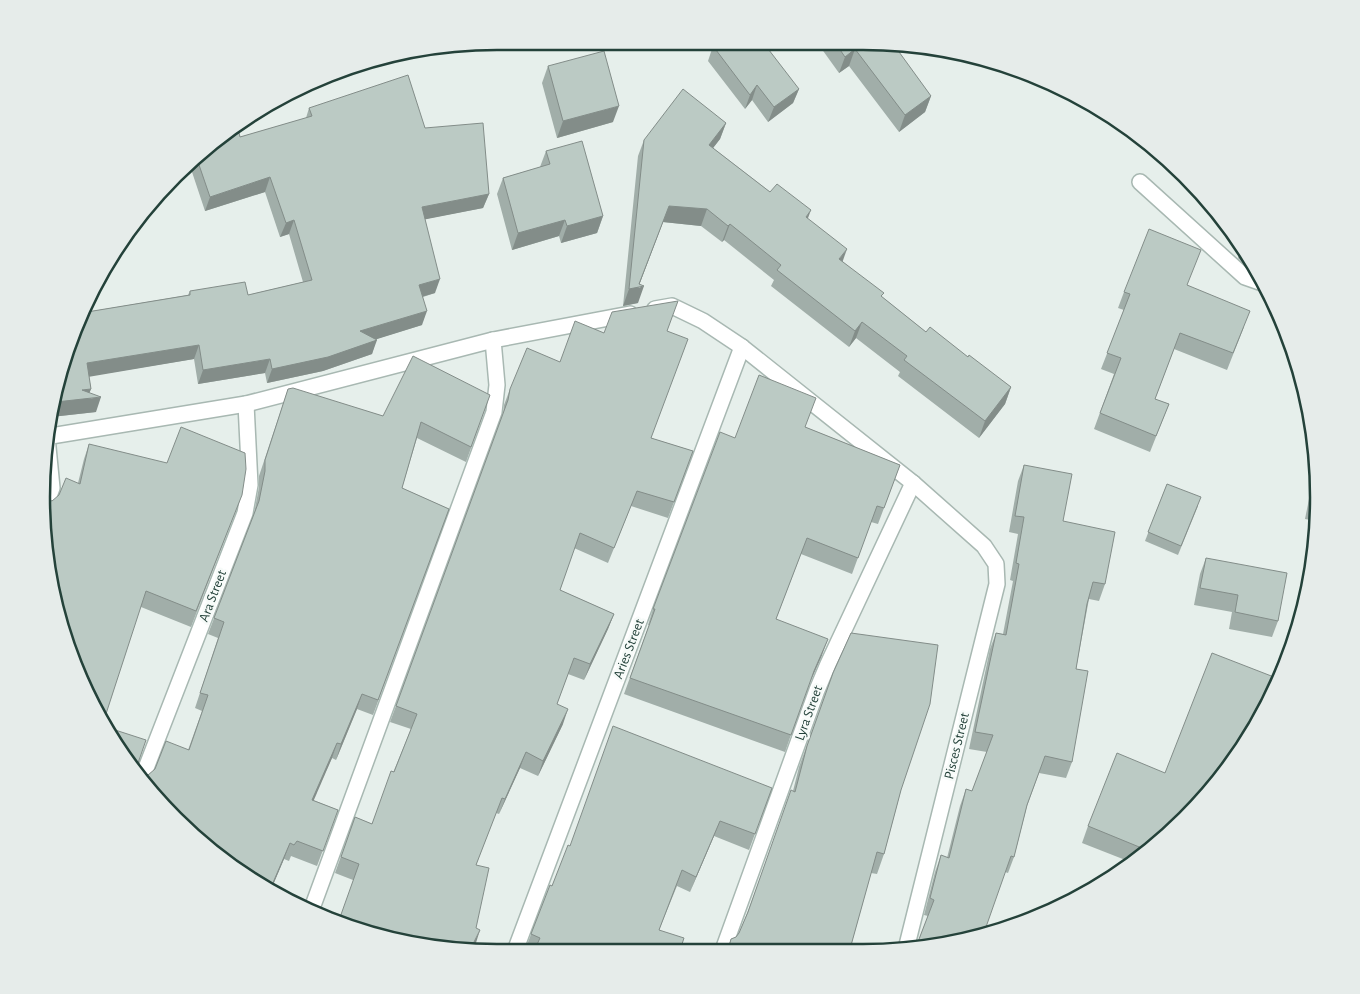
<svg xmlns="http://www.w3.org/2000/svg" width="1360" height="994" font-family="'Alegreya Sans',sans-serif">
	<rect width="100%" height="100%" fill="#e6efeb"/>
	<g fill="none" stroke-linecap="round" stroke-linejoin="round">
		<!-- street casing -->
		<g stroke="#a8b8b2" stroke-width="18">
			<g id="street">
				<polyline points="1140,182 1245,277 1265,284"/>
				<polyline points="655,309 672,306 703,321 742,347 913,483 984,546 996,564 997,584 906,949"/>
				<polyline points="45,437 246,404 493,340 630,314"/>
				<polyline points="45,507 52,488 47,437"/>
				<polyline points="141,781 245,513 250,485 246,404"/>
				<polyline points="311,911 494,412 497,385 493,340"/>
				<polyline points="723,950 817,690 828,664 913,483"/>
				<polyline points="515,951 742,347"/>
			</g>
		</g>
		<!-- street -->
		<use href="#street" stroke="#fff" stroke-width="15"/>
	</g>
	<!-- wall -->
	<g fill="#a1aea9">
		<polygon points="816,41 863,41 931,96 925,112 899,132 849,66 839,73"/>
		<polygon points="713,46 799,89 793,103 768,122 752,100 745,109 708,61"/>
		<polygon points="548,66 613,122 557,138 542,83"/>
		<polygon points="309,108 425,128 489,194 483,208 425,219 435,293 423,297 422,325 376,339 372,354 323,371 267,383 265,373 198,384 194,359 89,376 91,389 89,393 96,412 51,417 85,305 87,312 188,295 190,291 248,295 303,282 289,234 280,237 265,192 205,211 190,166 226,134 227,137 240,137 306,118"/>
		<polygon points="726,123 720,139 713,148 770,192 808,219 842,261 882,297 926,332 968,357 1011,387 1005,404 979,438 898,376 900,372 856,338 849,347 771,286 774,280 724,240 722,242 701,226 663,222 639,285 638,303 623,306 638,156 644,140"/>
		<polygon points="546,151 603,216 597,233 561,243 559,236 512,250 497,194 503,178 540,167"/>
		<polygon points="1242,247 1255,269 1245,265 1238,258"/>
		<polygon points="1188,285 1244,327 1227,370 1174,349 1155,399 1169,404 1150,452 1094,429 1114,374 1101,369 1124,310 1118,308 1124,292"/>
		<polygon points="667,331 651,438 693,451 668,518 631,506 608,563 574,548 560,590 614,614 608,629 584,680 568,674 557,704 563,724 538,776 520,768 499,814 496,813 476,865 476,928 475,946 353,880 335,873 355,817 372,824 411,729 390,722 503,415 504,405 510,389 560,362 604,333"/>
		<polygon points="288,389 383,416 490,395 466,462 417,438 402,488 449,509 373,715 357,709 336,760 332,758 313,800 338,810 317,866 291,856 289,861 284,859 270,892 197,840 136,775 137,766 140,772 148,775 188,750 202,711 195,708 218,638 208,634 254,514 259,487 259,476"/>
		<polygon points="805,427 900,465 878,524 871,522 852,574 801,554 776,619 822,655 808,686 785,752 624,694 649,625 648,625 653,609 735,438"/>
		<polygon points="89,444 236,510 191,627 141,607 52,501 78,483 84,459"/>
		<polygon points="1024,465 1105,584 1099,601 1089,599 1076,669 1072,762 1066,778 1039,773 1027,806 1014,857 1008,873 1005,872 923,949 915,949 928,916 924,915 935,872 941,855 947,858 960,806 966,789 972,791 987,752 969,749 990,649 996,633 1003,634 1013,581 1010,580 1018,534 1009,532 1018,481"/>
		<polygon points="1317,465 1318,467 1316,521 1305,519 1313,479"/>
		<polygon points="1167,484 1198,506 1178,555 1145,541"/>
		<polygon points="1206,558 1278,621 1272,637 1229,629 1232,612 1194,605 1200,574"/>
		<polygon points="833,673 901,790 884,854 877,874 871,873 850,949 727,950 731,939 736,937 739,933 746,916 793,791 799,767"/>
		<polygon points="1165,773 1206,797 1141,858 1133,863 1082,843 1088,826"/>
		<polygon points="772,788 749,850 714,836 690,892 677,886 659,930 680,950 530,951 525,950 550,885 552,886 570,846"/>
	</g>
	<!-- shaded-wall -->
	<g fill="#838d89">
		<polygon points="855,49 849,66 839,73 845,57"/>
		<polygon points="757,85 752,100 745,109 750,95"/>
		<polygon points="799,89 793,103 768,122 774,107"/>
		<polygon points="931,96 925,112 899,132 905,115"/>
		<polygon points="619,106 613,122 557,138 563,121"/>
		<polygon points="726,123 720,139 703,161 709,145"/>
		<polygon points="270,177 265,192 205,211 210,197"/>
		<polygon points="489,194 483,208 417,221 422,207"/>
		<polygon points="669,206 707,209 701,226 663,222 638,288 644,286 638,303 623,306 629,289"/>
		<polygon points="811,210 805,226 806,217"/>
		<polygon points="603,216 597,233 561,243 567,226"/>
		<polygon points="294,220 289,234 280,237 286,223"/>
		<polygon points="565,220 559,236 512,250 518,233"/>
		<polygon points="730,224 724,240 722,242 728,226"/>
		<polygon points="847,249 841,266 839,259"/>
		<polygon points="440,279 435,293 414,299 419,285"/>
		<polygon points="427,311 422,325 355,346 360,331"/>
		<polygon points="862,322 856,338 849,347 855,331"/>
		<polygon points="377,340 372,354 323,371 267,383 272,369"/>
		<polygon points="199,345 194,359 82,378 87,363"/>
		<polygon points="270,359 265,373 198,384 203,370"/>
		<polygon points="1011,387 1005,404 979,438 985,421"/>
		<polygon points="91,389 87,399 101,397 96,412 51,417 56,402 82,390"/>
		<polygon points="614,614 608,629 584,680 590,664"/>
		<polygon points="828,639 822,655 808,687 814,671"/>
		<polygon points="362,694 357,709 336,760 341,744"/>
		<polygon points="568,709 563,724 538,776 543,761"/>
		<polygon points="337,743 332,758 307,816 312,800"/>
		<polygon points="526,752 520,768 499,814 505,799"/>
		<polygon points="720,821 714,836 690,892 696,877"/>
		<polygon points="290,843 284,859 270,892 269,892"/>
		<polygon points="480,930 475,946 472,952 469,952"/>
	</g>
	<!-- building -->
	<g fill="#bbcac4" stroke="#838d89">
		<polygon points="719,41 762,41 799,89 774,107 757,85 750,95 713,46"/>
		<polygon points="834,41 863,41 894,45 931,96 905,115 855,49 845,57"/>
		<polygon points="604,51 619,106 563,121 548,66"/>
		<polygon points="408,75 425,128 483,123 489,194 422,207 440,279 419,285 427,311 360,331 377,340 328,357 272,369 270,359 203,370 199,345 87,363 91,389 82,390 101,397 56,402 85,305 86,305 87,312 190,295 190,291 245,282 248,295 312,280 294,220 286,223 270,177 210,197 197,159 226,134 227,137 239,133 240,137 312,116 309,108"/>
		<polygon points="683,89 726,123 709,145 770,192 777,184 811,210 806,217 847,249 839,259 884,293 881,296 926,332 930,327 968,357 969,355 1011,387 985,421 904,360 907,356 862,322 855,331 777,270 781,265 730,224 728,226 707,209 669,206 639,284 644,286 629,289 644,140"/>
		<polygon points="582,141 603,216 567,226 565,220 518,233 503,178 550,164 546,151"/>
		<polygon points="1149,229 1201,250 1187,285 1250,311 1233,353 1180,333 1155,399 1169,404 1156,436 1100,413 1121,358 1107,353 1130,294 1124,292"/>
		<polygon points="678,301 667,331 688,339 651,438 693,451 674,502 637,491 614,548 580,533 560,590 614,614 590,664 574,658 557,704 568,709 543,761 526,752 505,799 502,798 476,865 489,868 476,928 480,930 469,952 351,929 338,923 359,864 341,857 355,817 372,824 391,771 394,772 417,714 396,706 508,400 510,389 527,348 560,362 575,321 604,333 612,312"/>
		<polygon points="413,356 490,395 471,447 421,422 402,488 449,509 378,700 362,694 341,744 337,743 312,800 338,810 323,851 297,841 294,845 290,843 269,892 197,840 136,775 109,728 146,740 137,766 140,772 148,775 155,769 166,741 189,750 208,695 200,693 224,622 214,618 259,501 265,471 265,460 288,389 293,388 383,416"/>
		<polygon points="759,375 816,398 805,427 900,465 884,508 877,506 858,558 807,538 776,619 828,639 814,671 791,735 630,678 655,609 653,609 720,432 735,438"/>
		<polygon points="181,427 245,453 246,469 242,495 196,611 146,591 104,720 76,671 45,556 45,498 52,501 59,495 66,478 80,484 89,444 167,463"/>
		<polygon points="1024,465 1072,474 1063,521 1115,532 1105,584 1093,582 1087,604 1076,669 1088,671 1072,762 1045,756 1027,805 1014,857 1011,856 986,927 988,928 986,932 921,949 916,947 934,900 930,898 941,855 949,858 966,789 972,791 993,735 975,732 996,633 1006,635 1019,564 1016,563 1024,517 1015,516"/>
		<polygon points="1318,467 1317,504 1311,503"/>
		<polygon points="45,469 48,471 45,480"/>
		<polygon points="1167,484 1201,497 1181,546 1148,532"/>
		<polygon points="1206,558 1287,573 1278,621 1235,612 1238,595 1200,588"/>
		<polygon points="851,633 938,645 930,704 901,790 884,854 877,852 850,949 728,950 731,939 736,937 739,933 748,912 791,790 795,792 807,746 833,673"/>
		<polygon points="1212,653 1279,679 1258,725 1206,797 1149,851 1088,826 1117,753 1165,773"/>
		<polygon points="613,726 772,788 755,834 720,821 696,877 682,870 659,930 684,938 680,950 534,951 540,938 531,934 550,885 552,886 568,845 570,846"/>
	</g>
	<g text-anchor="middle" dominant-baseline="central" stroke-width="5" stroke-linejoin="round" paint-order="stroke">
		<!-- street labels -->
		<g font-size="14" fill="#24423a" stroke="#f7fbf9">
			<text transform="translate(213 596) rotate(-69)">Ara Street</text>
			<text transform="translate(629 649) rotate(-69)">Aries Street</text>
			<text transform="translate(809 713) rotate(-70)">Lyra Street</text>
			<text transform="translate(957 746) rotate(-76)">Pisces Street</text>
		</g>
	</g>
	<!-- crop -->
	<path d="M0 0H1360V994H0ZM497 50H863A447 447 0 0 1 1310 497V497A447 447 0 0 1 863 944H497A447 447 0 0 1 50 497V497A447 447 0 0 1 497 50Z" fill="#e6ecea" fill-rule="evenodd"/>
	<path fill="none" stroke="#24423a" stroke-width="2.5" d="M497 50H863A447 447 0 0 1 1310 497V497A447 447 0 0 1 863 944H497A447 447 0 0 1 50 497V497A447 447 0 0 1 497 50Z"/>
</svg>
